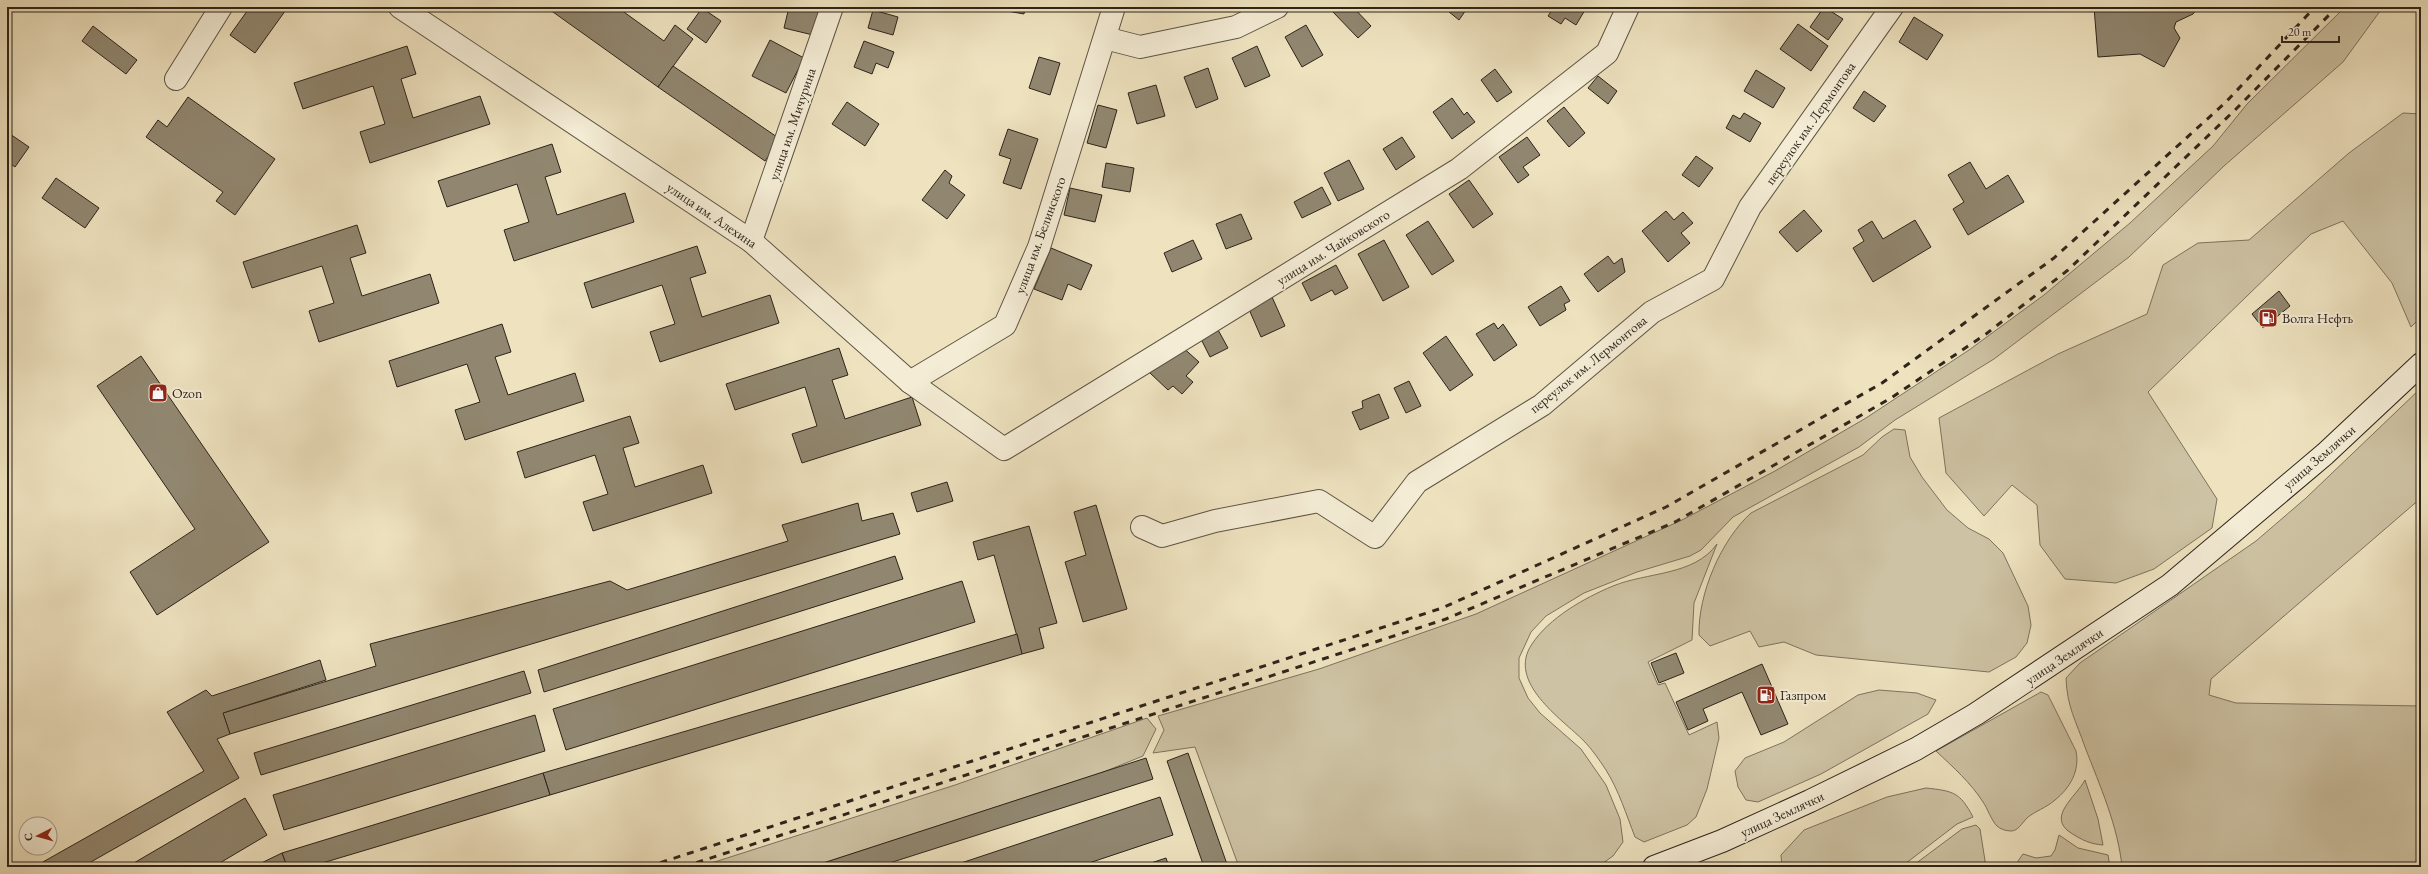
<svg xmlns="http://www.w3.org/2000/svg" width="2428" height="874" font-family="'EB Garamond',serif">
	<rect width="100%" height="100%" fill="#eee2bf"/>
	<filter id="stains"><feTurbulence type="fractalNoise" baseFrequency=".005" numOctaves="4"/><feColorMatrix values="0 0 0 0 .2 0 0 0 0 .09 0 0 0 0 .02 0 0 0 .5 -.17"/></filter>
	<radialGradient id="worn" r=".72"><stop offset=".6" stop-color="#630" stop-opacity="0"/><stop offset="1" stop-color="#630" stop-opacity=".3"/></radialGradient>
	<!-- green -->
	<g fill="#cdc2a3" stroke="#7d735f">
		<polygon points="2345,7 2383,7 2343,62 2224,166 2129,257 1994,359 1895,420 1859,447 1733,517 1701,550 1690,556 1637,572 1584,593 1546,616 1531,632 1519,658 1519,678 1528,698 1540,713 1581,749 1606,785 1620,819 1623,842 1613,856 1599,866 1239,867 1195,747 1153,753 1164,730 1158,716 1319,669 1476,614 1682,520 1775,471 1866,418 1969,350 2044,295 2130,223 2213,146 2247,104"/>
		<polygon points="2403,113 2421,114 2421,317 2411,327 2392,283 2343,221 2311,234 2148,392 2217,499 2212,528 2154,569 2116,583 2065,579 2040,545 2037,505 2012,485 1984,516 1946,473 1939,418 2058,354 2147,314 2163,265 2198,243 2249,240 2349,153"/>
		<path d="M 2421,388 L 2421,498 L 2211,679 L 2209,695 L 2236,703 L 2421,706 L 2421,867 L 2122,867 C 2118,826 2100,786 2085,747 C 2076,721 2067,707 2066,678 L 2080,663 L 2256,541 L 2306,498 Z"/>
		<path d="M 1894,429 L 1905,430 L 1910,457 L 1922,477 L 1947,510 L 1968,528 L 1989,539 L 2003,553 L 2028,606 L 2031,625 L 2027,643 L 2016,657 L 1989,672 L 1816,655 L 1784,642 L 1759,647 L 1750,631 L 1710,646 L 1699,635 C 1698,594 1721,540 1751,513 L 1863,455 L 1882,437 Z"/>
		<path d="M 1717,544 L 1694,603 L 1692,640 L 1648,662 L 1658,685 L 1665,683 L 1689,735 L 1717,722 L 1719,738 L 1707,789 L 1696,817 L 1687,825 L 1644,842 L 1635,837 C 1626,814 1619,791 1606,770 C 1600,761 1592,749 1584,741 C 1562,719 1506,682 1532,644 C 1549,618 1584,598 1613,586 C 1647,572 1694,576 1717,544 Z"/>
		<polygon points="1879,690 1917,693 1936,700 1928,714 1821,774 1758,802 1746,800 1738,787 1735,771 1745,758 1784,742 1858,695"/>
		<path d="M 2041,692 L 2048,695 L 2076,751 C 2080,771 2070,788 2055,800 C 2046,808 2035,811 2027,818 C 2022,823 2018,831 2011,831 C 2006,831 2000,829 1997,826 C 1991,820 1988,809 1983,802 C 1971,783 1953,767 1936,751 Z"/>
		<polygon points="1147,718 1156,729 1143,756 1101,773 811,867 699,867 955,785"/>
		<path d="M 2085,780 L 2098,819 L 2103,845 C 2090,844 2082,840 2071,833 C 2046,817 2076,797 2085,780 Z"/>
		<path d="M 1926,788 C 1953,791 1960,792 1973,817 L 1957,824 L 1901,867 L 1782,867 L 1781,855 L 1804,830 L 1887,797 Z"/>
		<polygon points="1976,825 1980,829 1986,867 1911,867 1962,829"/>
		<polygon points="2059,835 2078,848 2108,855 2110,867 2018,867 2018,861 2023,854 2036,858 2051,856 2055,850"/>
	</g>
	<!-- building -->
	<g fill="#918770" stroke="#2d241b">
		<polygon points="250,7 288,7 255,53 230,35"/>
		<polygon points="546,7 617,7 664,41 675,25 693,39 658,87"/>
		<polygon points="692,7 701,7 698,11"/>
		<polygon points="789,7 820,9 813,35 784,28"/>
		<polygon points="997,7 1025,7 1024,14 996,9"/>
		<polygon points="1338,7 1353,7 1371,26 1358,38 1333,12"/>
		<polygon points="1443,7 1468,7 1459,20"/>
		<polygon points="1554,7 1580,7 1585,10 1576,25 1565,18 1561,24 1548,16"/>
		<polygon points="1675,7 1684,7 1681,11"/>
		<polygon points="1824,7 1843,19 1828,40 1810,27"/>
		<polygon points="1957,7 1967,7 1964,11"/>
		<polygon points="2094,7 2198,7 2193,14 2176,22 2174,28 2180,38 2164,67 2140,54 2098,57"/>
		<polygon points="702,8 721,21 706,43 687,29"/>
		<polygon points="873,10 898,17 893,35 868,28"/>
		<polygon points="1914,17 1943,35 1927,60 1899,42"/>
		<polygon points="1798,24 1828,46 1811,71 1780,49"/>
		<polygon points="1306,25 1323,55 1302,67 1285,37"/>
		<polygon points="93,26 137,60 126,74 82,41"/>
		<polygon points="770,40 804,58 786,93 752,76"/>
		<polygon points="864,41 894,52 888,68 876,63 872,74 854,67"/>
		<polygon points="407,46 416,74 401,79 413,118 480,96 490,124 370,163 360,132 385,124 373,86 303,109 294,83"/>
		<polygon points="1257,46 1270,76 1245,87 1232,58"/>
		<polygon points="1039,57 1060,63 1050,95 1029,88"/>
		<polygon points="673,66 780,139 765,161 658,87"/>
		<polygon points="1208,68 1218,99 1196,108 1184,77"/>
		<polygon points="1495,69 1512,92 1497,102 1481,80"/>
		<polygon points="1756,70 1785,88 1773,108 1744,91"/>
		<polygon points="1598,76 1617,91 1608,104 1588,88"/>
		<polygon points="1156,85 1165,116 1137,124 1128,93"/>
		<polygon points="1864,91 1886,106 1874,122 1853,108"/>
		<polygon points="188,97 275,159 235,215 216,201 223,192 146,137 158,120 167,127"/>
		<polygon points="1452,98 1464,115 1467,112 1475,122 1452,139 1433,112"/>
		<polygon points="847,102 879,124 865,146 832,124"/>
		<polygon points="1098,105 1117,110 1106,148 1087,143"/>
		<polygon points="1564,107 1585,133 1569,147 1547,121"/>
		<polygon points="1744,113 1761,123 1750,142 1726,128 1733,115 1740,119"/>
		<polygon points="1008,129 1038,139 1021,189 1003,183 1011,159 999,155"/>
		<polygon points="7,132 29,147 15,167 7,161"/>
		<polygon points="1402,137 1415,157 1396,170 1383,149"/>
		<polygon points="1527,137 1540,155 1523,167 1529,175 1518,183 1499,157"/>
		<polygon points="552,144 561,172 545,177 557,215 625,193 634,222 514,261 504,230 529,222 517,184 447,207 438,181"/>
		<polygon points="1696,156 1713,168 1699,187 1682,175"/>
		<polygon points="1349,160 1364,189 1338,201 1324,173"/>
		<polygon points="1970,162 1986,189 2008,175 2024,202 1968,235 1953,209 1964,202 1948,175"/>
		<polygon points="1106,163 1134,168 1130,192 1102,187"/>
		<polygon points="945,170 952,176 949,183 965,195 947,219 922,200"/>
		<polygon points="56,178 99,208 85,228 42,198"/>
		<polygon points="1469,180 1493,214 1473,228 1449,194"/>
		<polygon points="1322,187 1331,204 1302,218 1294,202"/>
		<polygon points="1070,188 1102,195 1095,222 1064,215"/>
		<polygon points="1804,210 1822,231 1797,252 1779,232"/>
		<polygon points="1666,211 1674,220 1683,212 1693,223 1681,233 1690,243 1668,262 1642,231"/>
		<polygon points="1241,214 1252,239 1226,249 1216,224"/>
		<polygon points="1915,220 1931,247 1873,282 1853,248 1864,241 1858,230 1872,221 1883,239"/>
		<polygon points="1428,221 1454,261 1432,275 1406,235"/>
		<polygon points="357,225 366,253 350,258 362,296 430,274 439,303 319,342 309,311 334,303 322,266 252,288 243,262"/>
		<polygon points="1193,240 1202,259 1172,272 1164,253"/>
		<polygon points="1384,240 1409,287 1383,301 1358,254"/>
		<polygon points="697,246 706,273 690,278 702,317 770,295 779,323 660,362 650,332 675,324 662,285 592,308 584,283"/>
		<polygon points="1051,248 1092,265 1081,290 1068,284 1062,300 1034,289"/>
		<polygon points="1608,256 1614,264 1622,258 1625,272 1598,292 1584,274"/>
		<polygon points="1336,265 1348,288 1335,295 1332,290 1311,301 1302,283"/>
		<polygon points="1561,286 1570,301 1564,304 1566,310 1540,326 1528,307"/>
		<polygon points="2279,291 2290,306 2263,328 2252,314"/>
		<polygon points="1272,297 1285,326 1261,337 1248,307"/>
		<polygon points="1494,323 1498,329 1503,324 1517,345 1494,361 1476,334"/>
		<polygon points="502,324 511,352 495,357 508,395 575,373 584,401 465,440 455,410 480,402 467,364 397,387 389,361"/>
		<polygon points="1217,328 1228,348 1210,357 1200,337"/>
		<polygon points="1446,336 1473,375 1450,391 1423,353"/>
		<polygon points="1180,345 1199,362 1186,376 1193,382 1182,394 1173,386 1168,390 1150,373 1168,353"/>
		<polygon points="839,348 848,375 832,380 845,419 912,397 921,425 802,463 792,434 817,426 805,387 735,410 726,384"/>
		<polygon points="141,356 269,542 157,615 130,572 195,529 97,386"/>
		<polygon points="1409,381 1421,406 1406,413 1394,388"/>
		<polygon points="1379,394 1389,418 1360,430 1352,412 1363,408 1362,401"/>
		<polygon points="630,416 639,443 623,448 635,487 703,465 712,493 593,531 583,502 608,494 595,455 525,478 517,452"/>
		<polygon points="947,482 953,501 917,512 911,493"/>
		<polygon points="858,503 862,521 893,513 900,534 230,734 223,713 376,666 370,644 610,581 627,590 788,541 782,525"/>
		<polygon points="1096,505 1127,609 1083,622 1065,562 1086,555 1074,512"/>
		<polygon points="1029,526 1057,623 1039,628 1044,648 1022,654 994,555 978,560 973,542"/>
		<polygon points="895,556 903,579 544,692 538,670"/>
		<polygon points="962,581 975,622 566,750 553,709"/>
		<polygon points="1017,634 1022,654 550,795 543,773"/>
		<polygon points="1676,653 1684,673 1659,683 1651,663"/>
		<polygon points="320,660 326,680 223,713 230,734 217,739 239,778 82,867 34,867 204,771 167,712 206,690 212,696"/>
		<polygon points="1762,664 1788,724 1761,735 1742,692 1703,709 1708,721 1688,730 1676,702"/>
		<polygon points="524,671 531,693 261,775 254,753"/>
		<polygon points="535,715 545,751 284,830 273,795"/>
		<polygon points="1188,753 1228,867 1204,867 1167,761"/>
		<polygon points="1146,758 1153,779 877,867 811,867"/>
		<polygon points="543,773 550,795 309,867 287,867 282,853"/>
		<polygon points="1160,797 1173,835 1077,867 949,867"/>
		<polygon points="245,798 267,835 213,867 127,867"/>
		<polygon points="282,853 287,867 253,867"/>
		<polygon points="1166,858 1169,867 1139,867"/>
	</g>
	<g fill="none" stroke-linecap="round" stroke-linejoin="round">
		<!-- minor casing -->
		<g stroke="#5d5444" stroke-width="24">
			<g id="minor">
				<polyline points="400,7 751,241 910,382 1004,449 1459,169 1607,53 1628,7"/>
				<polyline points="1105,38 1140,47 1236,27 1277,7"/>
				<polyline points="176,79 221,7"/>
				<polyline points="751,241 832,7"/>
				<polyline points="910,382 1005,325 1039,247 1114,7"/>
				<polyline points="1142,527 1162,536 1215,521 1319,501 1375,537 1417,482 1542,405 1652,312 1713,279 1750,207 1892,7"/>
			</g>
		</g>
		<!-- secondary casing -->
		<g stroke="#2d241b" stroke-width="24">
			<polyline id="secondary" points="1654,867 1722,841 1810,801 1916,749 1976,714 2170,585 2325,454 2421,364"/>
		</g>
		<!-- minor -->
		<use href="#minor" stroke="#f4ecd5" stroke-width="22"/>
		<!-- secondary -->
		<use href="#secondary" stroke="#f4ecd5" stroke-width="22"/>
		<!-- rail -->
		<g stroke="#2d241b" stroke-width="3" stroke-dasharray="7 7" stroke-linecap="butt">
			<polyline points="647,867 1442,608 1666,507 1882,383 2054,258 2226,102 2315,7"/>
			<polyline points="683,867 1446,619 1675,522 1891,398 1986,334 2068,270 2236,109 2337,7"/>
		</g>
	</g>
	<!-- icons -->
	<defs>
		<g id="fuel-square" transform="scale(1)"><rect x="-9" y="-9" width="18" height="18" rx="4" fill="#8f2418" stroke="#f4ecd5"/><path d="M-5.5-6h7V0h2V4h1.3V-2.5L3-4.5l.8-.8L6-3V5H2.5V1h-1V6h-7ZM-4.2-4.7v3.2H.2V-4.7Z" fill="#fff"/></g>
		<g id="shop-square" transform="scale(1)"><rect x="-9" y="-9" width="18" height="18" rx="4" fill="#8f2418" stroke="#f4ecd5"/><path d="M-5-2.5h2.3a2.7 3.5 0 0 1 5.4 0H5L5.5 6h-11ZM-1.5-2.5h3a1.5 2.3 0 0 0-3 0Z" fill="#fff"/></g>
	</defs>
	<g fill-rule="evenodd">
		<use href="#fuel-square" x="2268" y="318"/>
		<use href="#shop-square" x="158" y="393"/>
		<use href="#fuel-square" x="1766" y="695"/>
	</g>
	<g text-anchor="middle" dominant-baseline="central" stroke-width="4" stroke-linejoin="round" paint-order="stroke">
		<!-- street labels -->
		<g font-size="14" fill="#2d241b" stroke="#f4ecd5">
			<text transform="translate(1810 123) rotate(-55)">переулок им. Лермонтова</text>
			<text transform="translate(792 124) rotate(-71)">улица им. Мичурина</text>
			<text transform="translate(712 215) rotate(34)">улица им. Алехина</text>
			<text transform="translate(1040 235) rotate(-70)">улица им. Белинского</text>
			<text transform="translate(1333 247) rotate(-32)">улица им. Чайковского</text>
			<text transform="translate(1588 364) rotate(-39)">переулок им. Лермонтова</text>
			<text transform="translate(2319 457) rotate(-41)">улица Землячки</text>
			<text transform="translate(2064 656) rotate(-34)">улица Землячки</text>
			<text transform="translate(1782 814) rotate(-25)">улица Землячки</text>
		</g>
		<!-- poi labels -->
		<g font-size="14" fill="#2d241b" stroke="#f4ecd5" text-anchor="start">
			<text x="2282" y="318">Волга Нефть</text>
			<text x="172" y="393">Ozon</text>
			<text x="1780" y="695">Газпром</text>
		</g>
	</g>
	<!-- margin -->
	<rect width="2428" height="874" fill="none" stroke="#eee2bf" stroke-width="24"/>
	<rect x="8" y="8" width="2412" height="858" fill="none" stroke="#2d241b" stroke-width="2"/>
	<rect x="12" y="12" width="2404" height="850" fill="none" stroke="#2d241b"/>
	<!-- north arrow -->
	<g transform="translate(38 836) rotate(264)"><circle r="19" fill="#f4ecd5" stroke="#a49c8b"/>
	<path d="M0-3L7 15L0 10L-7 15Z" fill="#8f2418"/>
	<text y="-6" font-size="11" font-weight="bold" text-anchor="middle" fill="#2d241b">С</text>
	</g>
	<!-- scale -->
	<path d="M2282 36v6h57v-6" fill="none" stroke="#2d241b" stroke-width="2"/>
	<text x="2288" y="36" font-size="12" fill="#2d241b" stroke="#f4ecd5" stroke-width="3" paint-order="stroke">20 m</text>
	<rect width="100%" height="100%" filter="url(#stains)"/>
	<rect width="100%" height="100%" fill="url(#worn)"/>
</svg>
